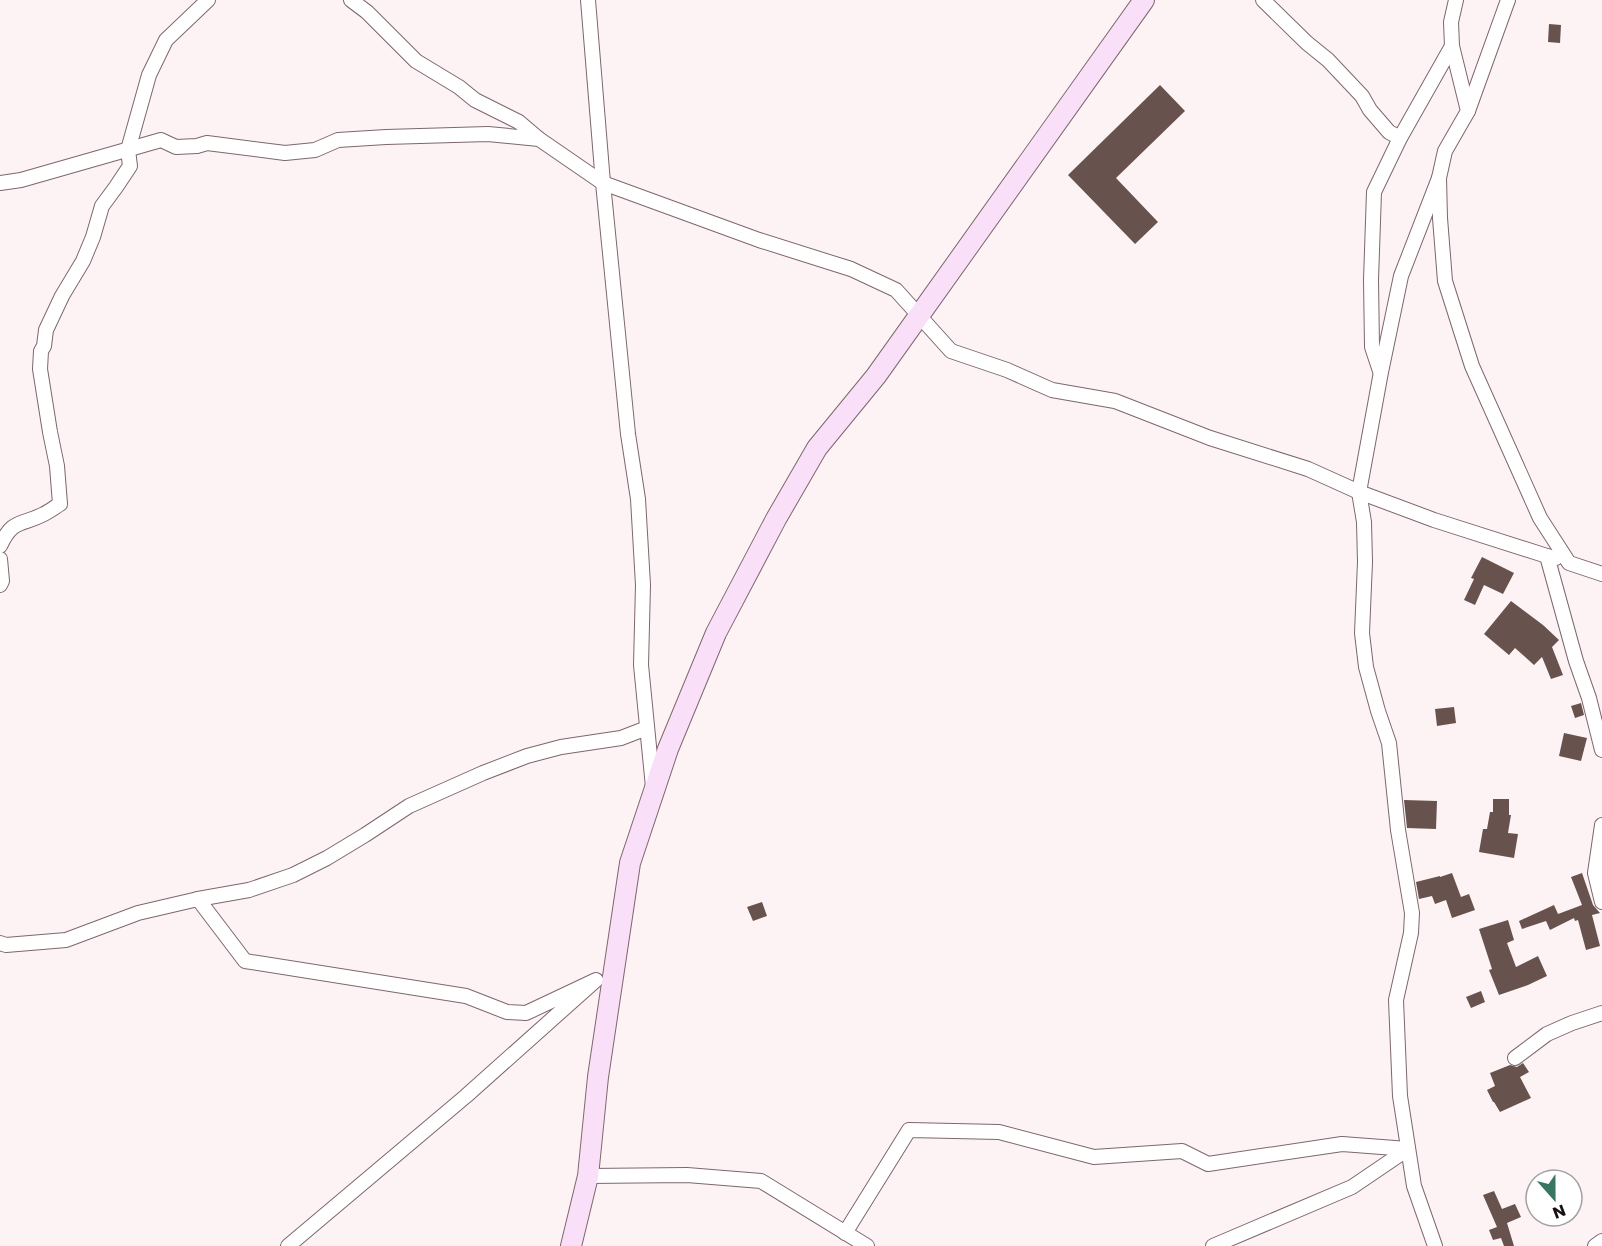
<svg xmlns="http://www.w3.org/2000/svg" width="1602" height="1246" font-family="Poppins,sans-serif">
	<rect width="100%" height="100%" fill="#fdf3f5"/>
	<!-- building -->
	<g fill="#67524d">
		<polygon points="1549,24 1561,25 1560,43 1548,42"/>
		<polygon points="1160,85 1185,111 1116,178 1158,222 1135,244 1068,175"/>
		<polygon points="1482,557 1514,573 1503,594 1484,585 1475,605 1464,600 1474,579 1471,578"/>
		<polygon points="1511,601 1543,625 1559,640 1552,647 1563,675 1551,679 1542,657 1534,665 1515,648 1509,655 1484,634"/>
		<polygon points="1581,703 1584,715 1575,718 1571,706"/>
		<polygon points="1454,707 1456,723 1437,726 1435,709"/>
		<polygon points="1564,733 1587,738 1581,761 1559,756"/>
		<polygon points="1493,799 1509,799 1509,815 1511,815 1508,833 1518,834 1514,858 1479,852 1483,829 1487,829 1490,812 1493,812"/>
		<polygon points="1404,800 1437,801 1436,829 1407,828"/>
		<polygon points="1452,873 1461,897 1469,894 1475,910 1452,918 1446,900 1435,904 1432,896 1419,899 1416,882 1440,876 1440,877"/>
		<polygon points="1582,873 1593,905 1600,913 1592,915 1600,946 1586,950 1578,920 1575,921 1574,918 1550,930 1546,921 1522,929 1519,921 1554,905 1558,914 1582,905 1571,877"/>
		<polygon points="762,902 767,916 753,921 747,907"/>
		<polygon points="1508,920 1514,940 1507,943 1516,967 1538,956 1547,976 1528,985 1499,995 1489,970 1492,969 1479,929"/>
		<polygon points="1481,991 1485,1002 1471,1008 1466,997"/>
		<polygon points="1523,1063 1529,1072 1520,1077 1531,1098 1500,1112 1494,1102 1493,1102 1487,1090 1495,1086 1490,1073 1510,1065 1517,1067"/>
		<polygon points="1494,1191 1502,1209 1515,1204 1521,1217 1507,1223 1514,1246 1504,1246 1501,1238 1493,1240 1489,1230 1497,1227 1483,1195"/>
	</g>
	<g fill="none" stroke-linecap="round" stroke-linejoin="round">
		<!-- street casing -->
		<g stroke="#7d676c" stroke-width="16">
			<g id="street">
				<polyline points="351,0 367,12 416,61 459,87 475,100 519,122 539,139"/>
				<polyline points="588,0 603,183 628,434 638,499 643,585 641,665 653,787"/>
				<polyline points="1263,0 1307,43 1328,60 1362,96 1370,110 1389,132 1400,138"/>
				<polyline points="1456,0 1451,22 1452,46 1468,111 1445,151 1439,178 1440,218 1445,281 1472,366 1540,518 1569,563 1602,574"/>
				<polyline points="1468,111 1508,0"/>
				<polyline points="0,183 21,180 161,140 176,147 197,146 207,143 285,153 315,150 338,140 386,137 488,134 539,139 603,183 759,240 851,269 896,290 951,351 1007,370 1052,390 1115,401 1210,438 1308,469 1359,492 1434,520 1547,556"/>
				<polyline points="1380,371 1372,347 1371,280 1374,192 1400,138 1452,46"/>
				<path d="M 0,546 C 13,518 21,526 44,514 C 50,511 55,507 60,504 L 57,466 L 50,432 L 40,369 L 41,351 L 44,346 L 46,330 L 62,296 L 83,261 L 93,237 L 102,206 L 116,187 L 130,166 L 128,150 L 149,75 L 166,40 L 208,0"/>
				<polyline points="1556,558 1547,556 1576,661 1589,698 1602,750"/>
				<polyline points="0,559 2,581 0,585"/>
				<polyline points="1602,825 1595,873 1602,902"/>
				<polyline points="198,899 249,890 293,875 327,858 365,835 409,806 483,773 527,756 561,747 621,738 647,728"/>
				<polyline points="0,943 6,945 66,940 138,913 198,899 245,961 466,996 507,1012 526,1013 596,980 466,1096 288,1246"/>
				<polyline points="1515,1058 1547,1034 1572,1023 1602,1013"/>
				<polyline points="588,1176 687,1175 761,1181 867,1246"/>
				<polyline points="845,1233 909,1130 999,1132 1094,1157 1182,1151 1208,1164 1342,1144 1408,1149"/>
				<polyline points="1213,1246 1352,1187 1408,1149"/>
				<polyline points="1435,1246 1414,1186 1400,1096 1396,1000 1411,933 1412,913 1398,830 1389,743 1378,711 1366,667 1362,633 1365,562 1364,522 1359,492 1381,372 1401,276 1439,178"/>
				<polyline points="1595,1246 1602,1241"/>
			</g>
		</g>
		<!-- secondary casing -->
		<g stroke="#7d676c" stroke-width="22">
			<polyline id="secondary" points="571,1246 588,1176 598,1077 630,863 668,749 716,633 776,519 817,448 876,376 1144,0"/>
		</g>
		<!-- street -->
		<use href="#street" stroke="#fff" stroke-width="14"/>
		<!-- secondary -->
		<use href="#secondary" stroke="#fadff9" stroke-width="20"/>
	</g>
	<!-- north arrow -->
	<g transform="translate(1554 1198) rotate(159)"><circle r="28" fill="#ffffff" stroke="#a39fa0" stroke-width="1.5"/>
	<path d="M0-4.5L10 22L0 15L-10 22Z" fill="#377663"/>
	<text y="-9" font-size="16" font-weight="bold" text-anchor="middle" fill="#181012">N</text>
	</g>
</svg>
